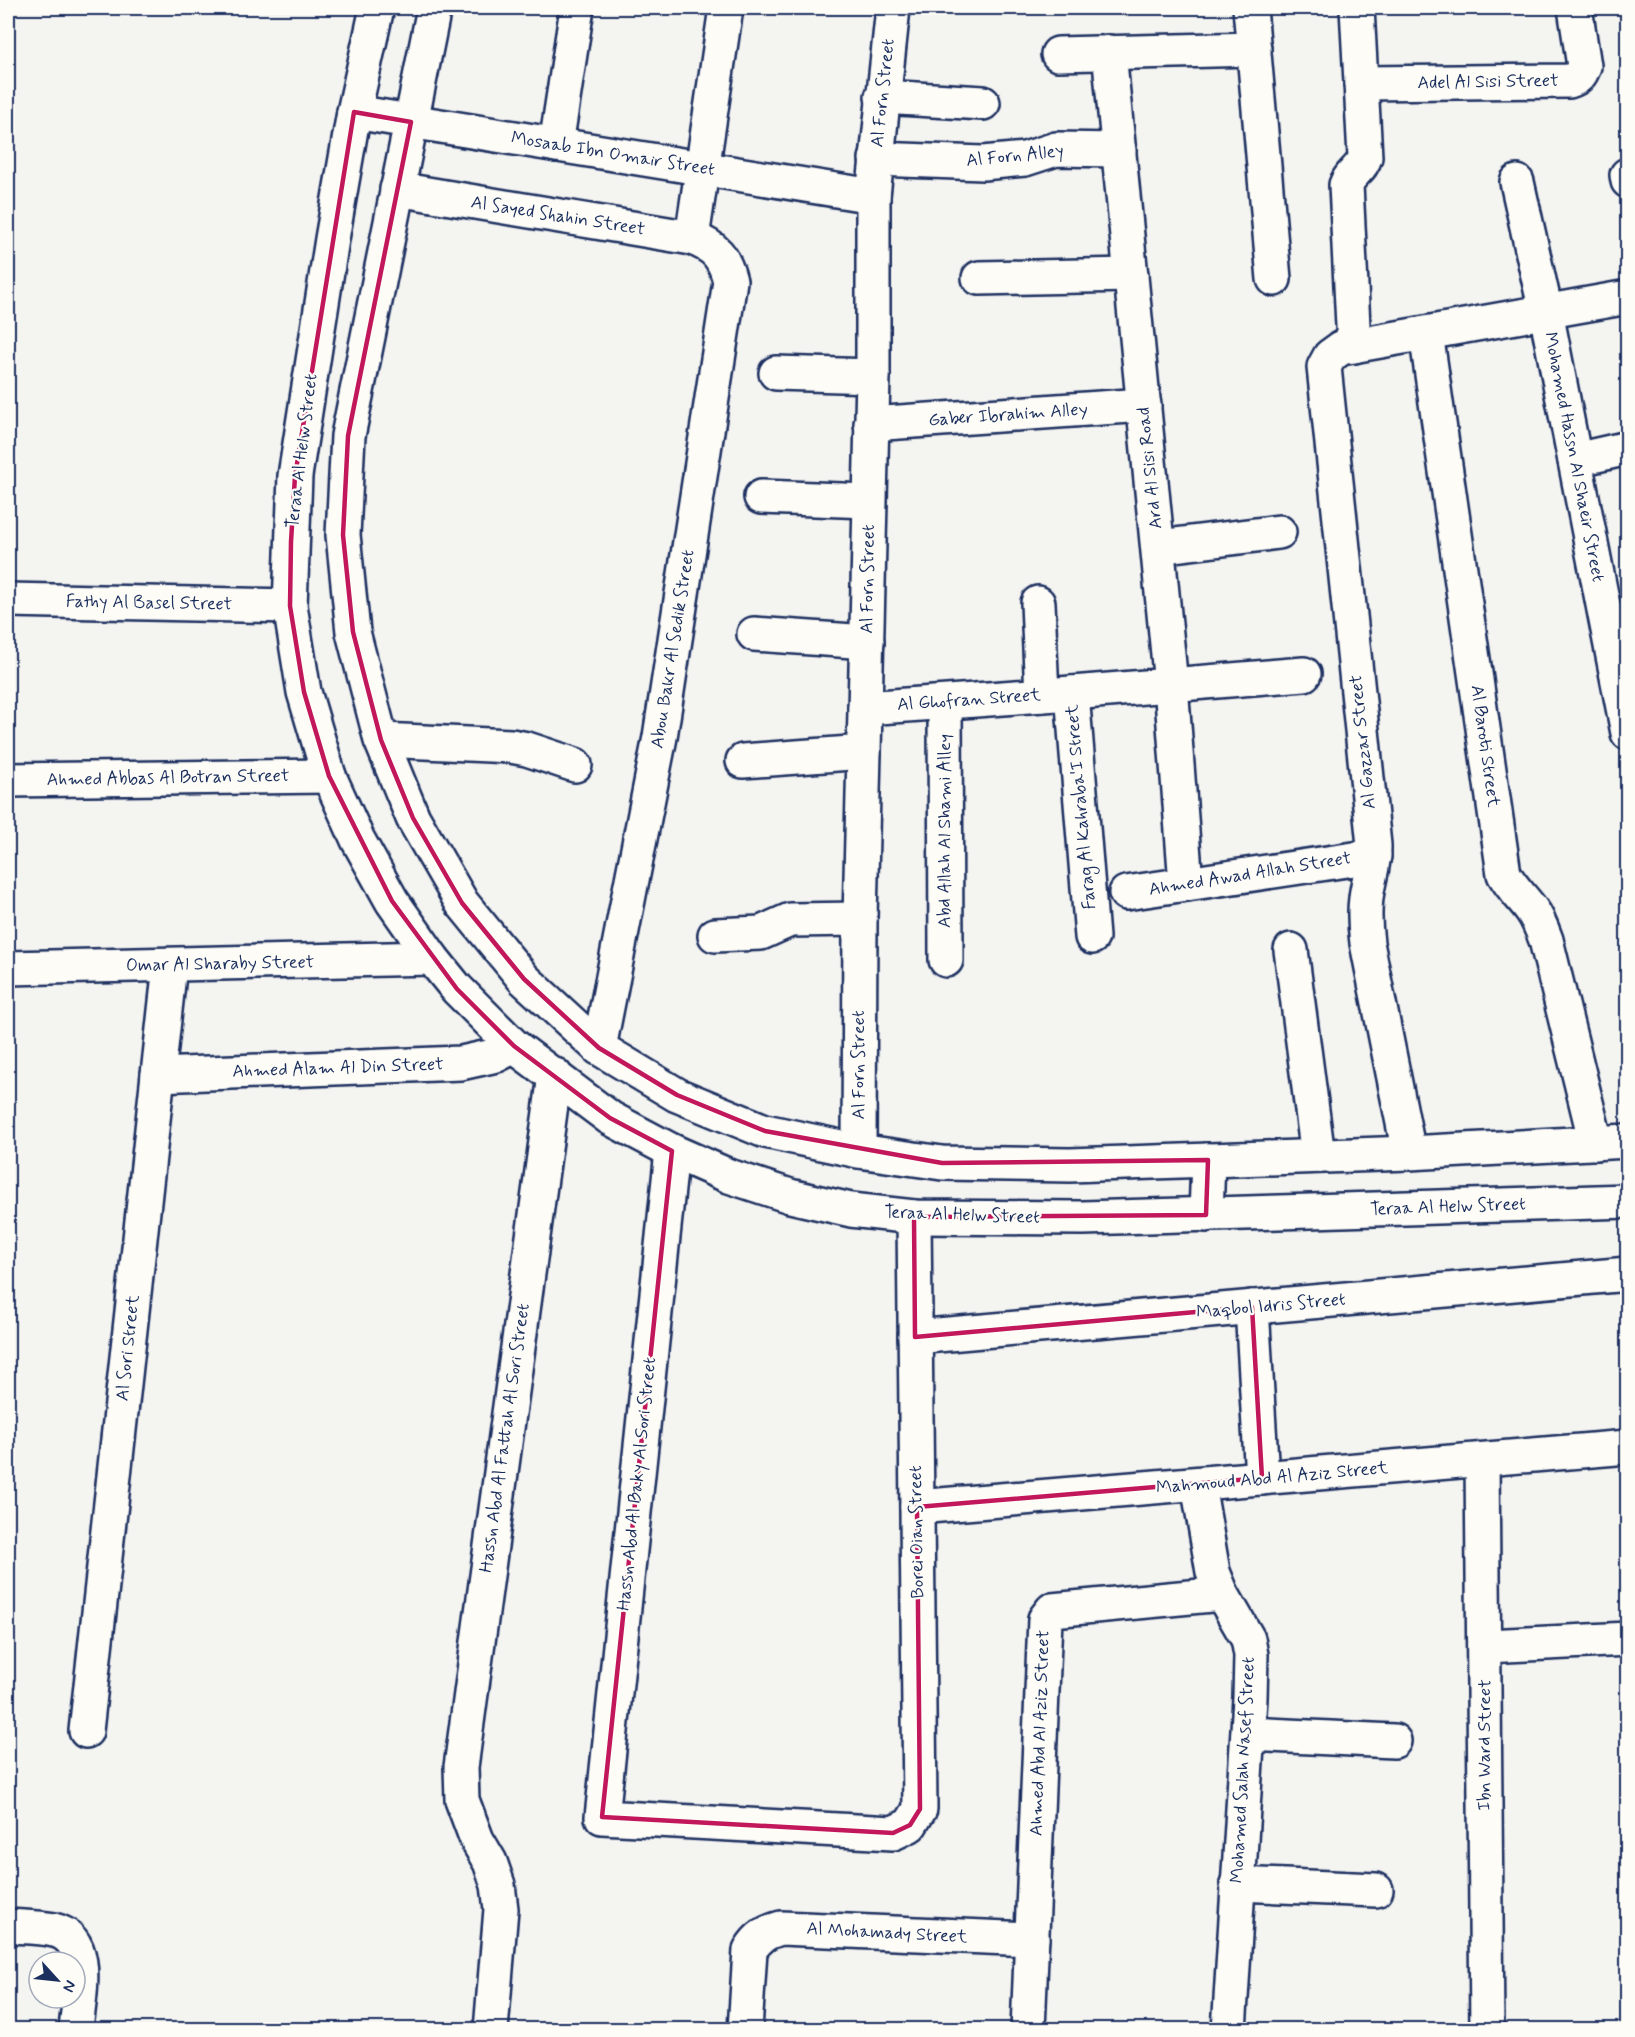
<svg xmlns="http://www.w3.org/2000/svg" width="1635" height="2037" font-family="Mynerve,sans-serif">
	<rect width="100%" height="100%" fill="#f4f4f1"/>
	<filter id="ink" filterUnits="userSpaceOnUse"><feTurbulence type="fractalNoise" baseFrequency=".0167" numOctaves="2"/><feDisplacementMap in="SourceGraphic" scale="12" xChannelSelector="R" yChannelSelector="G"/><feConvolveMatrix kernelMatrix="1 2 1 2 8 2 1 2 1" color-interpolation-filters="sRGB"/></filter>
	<g filter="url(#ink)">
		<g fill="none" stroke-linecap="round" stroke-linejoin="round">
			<!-- street casing -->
			<g stroke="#1b2f5e" stroke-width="38">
				<g id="street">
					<polyline points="1250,8 1274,279"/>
					<polyline points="1109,52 1171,685 1186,884"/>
					<polyline points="1058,54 1254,49"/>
					<path d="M 1361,83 L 1569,81 C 1578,78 1581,75 1584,66 L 1575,8"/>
					<polyline points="882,97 983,103"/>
					<polyline points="354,112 873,196"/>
					<polyline points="556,145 577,8"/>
					<polyline points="876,159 983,163 1025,159 1056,149 1119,150"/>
					<polyline points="1627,175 1628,181"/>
					<polyline points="1517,182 1546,312 1628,733"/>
					<path d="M 397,189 L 692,238 C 716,247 724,257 730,281 L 660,737 L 599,1048"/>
					<polyline points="692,238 726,8"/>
					<polyline points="979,278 1131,275"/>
					<path d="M 1426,333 L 1504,874 C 1512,888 1522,897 1531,909 C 1538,918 1542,929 1546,940 L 1596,1143"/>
					<path d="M 1354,346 L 1346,185 C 1350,173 1362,169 1365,157 L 1357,8"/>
					<polyline points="776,373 873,376"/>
					<polyline points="871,424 1144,405"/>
					<polyline points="1575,460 1628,448"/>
					<polyline points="761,497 869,501"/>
					<polyline points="1158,547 1279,532"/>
					<polyline points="8,600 290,606"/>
					<polyline points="1038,603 1042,695"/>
					<polyline points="754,634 867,642"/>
					<polyline points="945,703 946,960"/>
					<polyline points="865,708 1072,693"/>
					<polyline points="381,740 511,746 527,749 575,765"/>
					<polyline points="743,761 864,752"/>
					<polyline points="8,780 329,776"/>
					<polyline points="1126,893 1374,856"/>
					<polyline points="715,935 761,933 790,920 860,919"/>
					<polyline points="1092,937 1072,693 1304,674"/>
					<polyline points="1291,950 1318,1156"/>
					<polyline points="8,968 432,958"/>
					<polyline points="158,1075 461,1063 497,1055 514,1046"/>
					<polyline points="672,1151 602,1817 893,1833 910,1825 920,1809 914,1217"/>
					<polyline points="859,1151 860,919 873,376 873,196 893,8"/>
					<path d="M 1409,1153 L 1367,943 C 1365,928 1364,913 1366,898 C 1368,880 1375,863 1374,845 L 1324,367 L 1330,356 L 1341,348 L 1628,297"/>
					<polyline points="1252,1307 1262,1478"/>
					<polyline points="915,1337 1628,1274"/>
					<polyline points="1482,1460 1487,2030"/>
					<polyline points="1198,1484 1213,1572 1222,1594 1248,1639 1251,1655 1250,1698 1229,2030"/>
					<polyline points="917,1507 1628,1447"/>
					<polyline points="1485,1646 1628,1639"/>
					<polyline points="86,1731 170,965"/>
					<polyline points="1248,1734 1394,1741"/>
					<polyline points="1237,1884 1376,1890"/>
					<path d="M 8,1926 C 23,1927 39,1927 54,1930 C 94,1939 78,2000 76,2030"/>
					<polyline points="491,2030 501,1909 498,1885 490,1862 477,1840 462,1800 461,1767 555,1075"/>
					<path d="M 745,2030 L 750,1950 C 758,1937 766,1932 781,1928 L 1032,1939"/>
					<polyline points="1028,2030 1045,1619 1052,1610 1222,1594"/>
				</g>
			</g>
			<!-- secondary casing -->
			<g stroke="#1b2f5e" stroke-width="38">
				<g id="secondary">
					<polyline points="377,8 354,112 332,239 295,476 290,606 304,692 329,776 358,840 392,901 432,958 457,989 514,1046 610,1118 672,1151 729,1176 790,1196 851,1210 914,1217 1083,1218 1628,1201"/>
					<polyline points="434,8 348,436 343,535 353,632 381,740 413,818 462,903 524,979 599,1048 677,1095 765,1131 859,1151 942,1163 1070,1165 1409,1153 1628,1141"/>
					<polyline points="1206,1215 1208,1160"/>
				</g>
			</g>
			<!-- street -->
			<use href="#street" stroke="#fdfcf7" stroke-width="33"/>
			<!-- secondary -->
			<use href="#secondary" stroke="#fdfcf7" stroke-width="33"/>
		</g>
	</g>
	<!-- marked area -->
	<path fill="none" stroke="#c2185b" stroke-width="4.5" stroke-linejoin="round" d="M 354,112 L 411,122 L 348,436 L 343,535 L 353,632 L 381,740 L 413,818 L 462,903 L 524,979 L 599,1048 L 677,1095 L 765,1131 L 942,1163 L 1208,1160 L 1206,1215 L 914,1217 L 915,1337 L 1252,1307 L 1262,1478 L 917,1507 L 920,1809 L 910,1825 L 893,1833 L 602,1817 L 672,1151 L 610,1118 L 514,1046 L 457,989 L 392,901 L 329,776 L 304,692 L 290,606 L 291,542 L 295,476 Z"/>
	<g text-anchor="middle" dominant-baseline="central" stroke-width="4.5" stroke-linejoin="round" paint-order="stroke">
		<!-- street labels -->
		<g font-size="18" fill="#1b2f5e" stroke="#fdfcf7">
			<text transform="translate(1488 82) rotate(-1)">Adel Al Sisi Street</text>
			<text transform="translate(883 93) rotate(-84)">Al Forn Street</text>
			<text transform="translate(613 154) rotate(9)">Mosaab Ibn Omair Street</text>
			<text transform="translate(1015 156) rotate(-6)">Al Forn Alley</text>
			<text transform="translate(558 216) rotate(9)">Al Sayed Shahin Street</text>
			<text transform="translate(1008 415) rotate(-4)">Gaber Ibrahim Alley</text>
			<text transform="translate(302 451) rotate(-83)">Teraa Al Helw Street</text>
			<text transform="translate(1574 457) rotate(79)">Mohamed Hassn Al Shaeir Street</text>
			<text transform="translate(1150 468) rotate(-96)">Ard Al Sisi Road</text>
			<text transform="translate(868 579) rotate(-89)">Al Forn Street</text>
			<text transform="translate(149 603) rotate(1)">Fathy Al Basel Street</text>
			<text transform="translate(673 649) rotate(-81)">Abou Bakr Al Sedik Street</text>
			<text transform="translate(969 700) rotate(-4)">Al Ghofran Street</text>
			<text transform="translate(1363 742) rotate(-96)">Al Gazzar Street</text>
			<text transform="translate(1485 746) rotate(82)">Al Baroti Street</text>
			<text transform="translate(168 778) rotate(-1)">Ahmed Abbas Al Botran Street</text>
			<text transform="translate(1081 807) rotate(-95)">Farag Al Kahraba'I Street</text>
			<text transform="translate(945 831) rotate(-90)">Abd Allah Al Shami Alley</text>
			<text transform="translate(1250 874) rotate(-9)">Ahmed Awad Allah Street</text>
			<text transform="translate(220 964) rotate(-1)">Omar Al Sharaby Street</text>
			<text transform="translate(859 1065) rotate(-90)">Al Forn Street</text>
			<text transform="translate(338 1068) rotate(-2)">Ahmed Alam Al Din Street</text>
			<text transform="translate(1448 1207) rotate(-2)">Teraa Al Helw Street</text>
			<text transform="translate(962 1215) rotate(2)">Teraa Al Helw Street</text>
			<text transform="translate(1271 1306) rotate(-5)">Maqbol Idris Street</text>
			<text transform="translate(128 1348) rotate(-84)">Al Sori Street</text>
			<text transform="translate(505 1438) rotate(-82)">Hassn Abd Al Fattah Al Sori Street</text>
			<text transform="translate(1272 1478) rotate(-5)">Mahmoud Abd Al Aziz Street</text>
			<text transform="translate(637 1484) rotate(-84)">Hassn Abd Al Baky Al Sori Street</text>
			<text transform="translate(917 1532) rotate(-91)">Borei Oian Street</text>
			<text transform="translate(1040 1733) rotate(-88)">Ahmed Abd Al Aziz Street</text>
			<text transform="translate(1485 1745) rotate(-90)">Ibn Ward Street</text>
			<text transform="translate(1243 1770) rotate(-87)">Mohamed Salah Nasef Street</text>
			<text transform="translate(887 1933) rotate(3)">Al Mohamady Street</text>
		</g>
	</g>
	<!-- margin -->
	<rect width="1635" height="2037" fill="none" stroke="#fdfcf7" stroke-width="30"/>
	<rect x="15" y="15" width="1605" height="2007" fill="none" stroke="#1b2f5e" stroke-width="2" filter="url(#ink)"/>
	<!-- north arrow -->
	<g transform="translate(57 1980) rotate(117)"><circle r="28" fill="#fdfcf7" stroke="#a3aaba" stroke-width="1.5"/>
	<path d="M0-4.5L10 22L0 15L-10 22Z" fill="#1b2f5e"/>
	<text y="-9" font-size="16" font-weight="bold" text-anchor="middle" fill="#1b2f5e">N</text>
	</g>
</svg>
